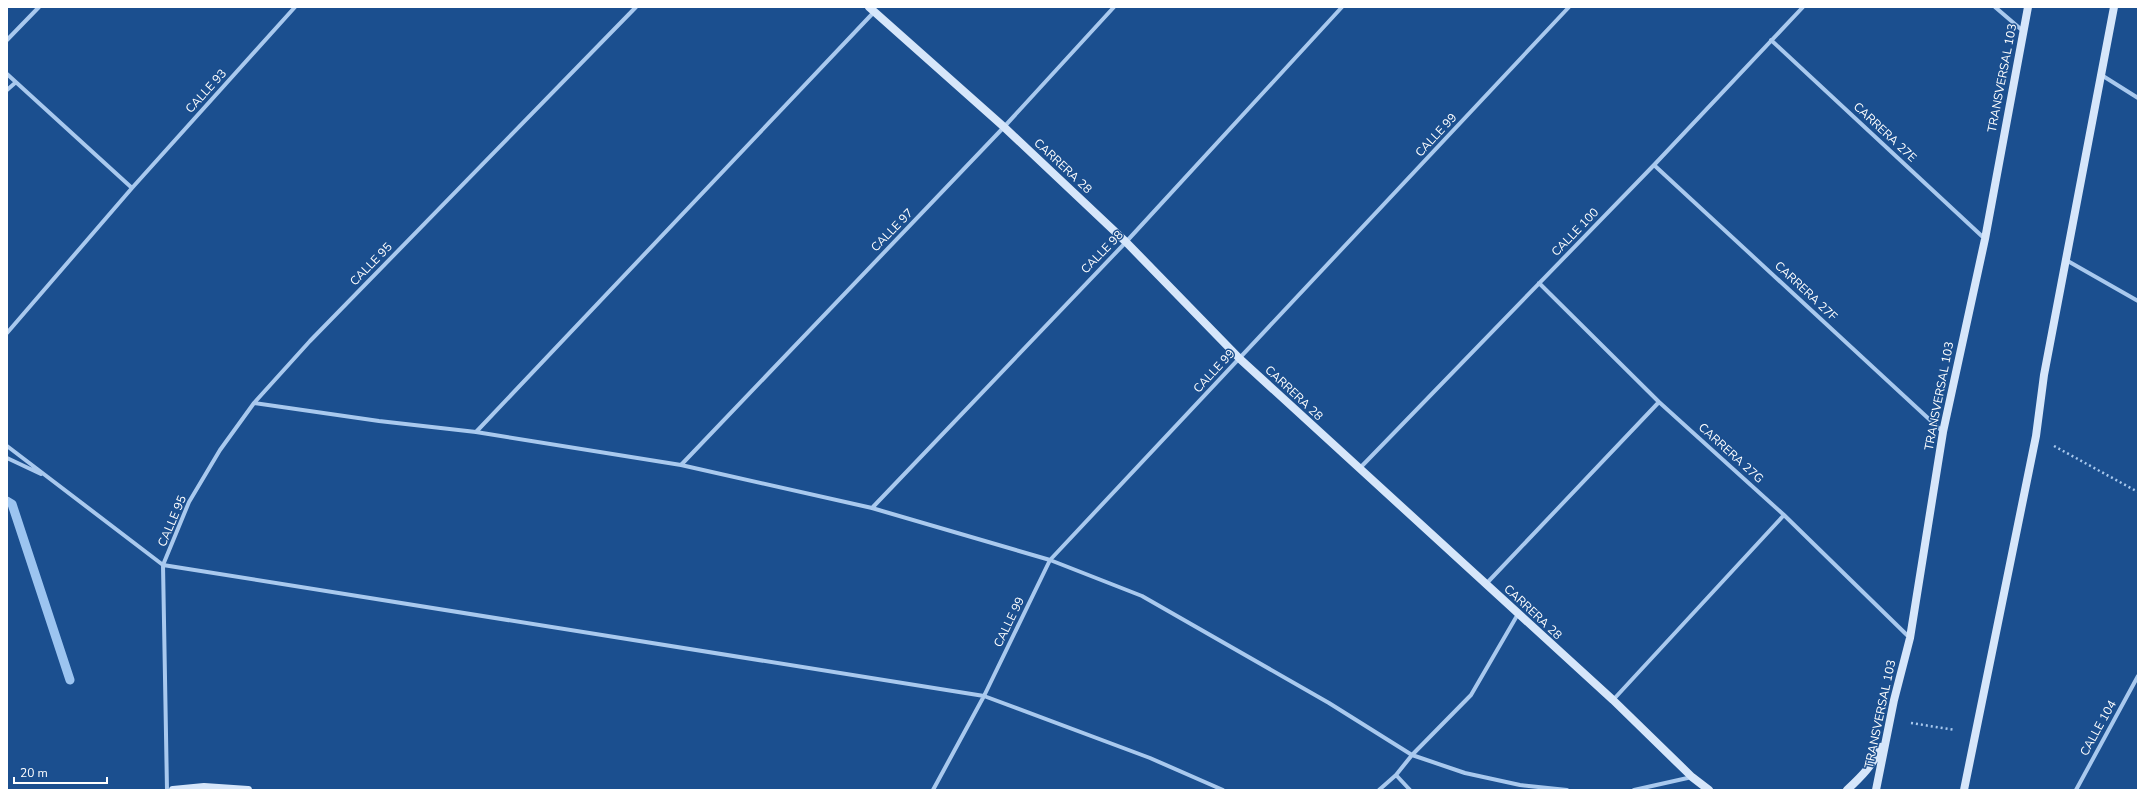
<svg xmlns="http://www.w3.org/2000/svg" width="2145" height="797" font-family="'Nunito Sans',sans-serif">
	<rect width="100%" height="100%" fill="#1b4f8f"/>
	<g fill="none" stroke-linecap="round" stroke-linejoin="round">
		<path stroke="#9cc4f0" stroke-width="9" d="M7,501L12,504L70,680"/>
		<path stroke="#a9c9ee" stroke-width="2.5" stroke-dasharray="2 3" stroke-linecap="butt" d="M2054,446L2138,492
			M1911,723L1955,730"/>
		<path stroke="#a9c9ee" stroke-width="4" d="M636,7L310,341L254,403L220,450L189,502L163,565L984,696L1150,758L1223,790
			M1995,7L2023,31
			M7,40L39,7
			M1771,40L1985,239
			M7,74L132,188
			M2103,76L2138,98
			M7,90L15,83
			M1654,165L1943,432
			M2066,260L2138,301
			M1539,283L1659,402L1784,515L1910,638
			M7,333L132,188L295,7
			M254,403L379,421L476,432L681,465L872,508L1050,560L1142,596L1329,703L1412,755L1465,773L1520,785L1567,790
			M476,432L874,12
			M7,446L163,565L167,790
			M7,458L41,474
			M681,465L1004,127L1114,7
			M1359,469L1654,165L1803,7
			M872,508L1126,242L1342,7
			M1486,584L1659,402
			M1613,700L1784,515
			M1396,775L1410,790
			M933,790L984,696L1050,560L1569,7
			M1379,790L1396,775L1412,755L1471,695L1518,614
			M1634,790L1692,777
			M2076,790L2138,676"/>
		<path stroke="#d6e6fa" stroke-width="8" d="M869,7L1004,127L1126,242L1240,359L1613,700L1692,777L1709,790
			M173,790L204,787L248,790
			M1847,790C1861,777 1873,765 1881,747
			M1876,790L1894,700L1910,638L1943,432L1985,239L2028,7
			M1964,790L2036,436L2044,375L2114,7"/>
	</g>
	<g text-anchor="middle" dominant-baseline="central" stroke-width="3" stroke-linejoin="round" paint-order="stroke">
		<g font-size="12" fill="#fff" stroke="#1b4f8f">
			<text transform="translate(2002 78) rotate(-79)">TRANSVERSAL 103</text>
			<text transform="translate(206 91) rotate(-48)">CALLE 93</text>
			<text transform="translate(1885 132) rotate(43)">CARRERA 27E</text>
			<text transform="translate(1436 135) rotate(-47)">CALLE 99</text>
			<text transform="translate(1063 166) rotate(43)">CARRERA 28</text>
			<text transform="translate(892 230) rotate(-46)">CALLE 97</text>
			<text transform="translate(1575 232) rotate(-46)">CALLE 100</text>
			<text transform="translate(1102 252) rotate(-46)">CALLE 98</text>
			<text transform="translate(371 264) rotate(-46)">CALLE 95</text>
			<text transform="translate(1806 291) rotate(43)">CARRERA 27F</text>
			<text transform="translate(1214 371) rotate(-47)">CALLE 99</text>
			<text transform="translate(1294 393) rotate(43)">CARRERA 28</text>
			<text transform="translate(1939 396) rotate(-79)">TRANSVERSAL 103</text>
			<text transform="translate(1731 453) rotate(42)">CARRERA 27G</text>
			<text transform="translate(172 521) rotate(-67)">CALLE 95</text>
			<text transform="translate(1533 612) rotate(43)">CARRERA 28</text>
			<text transform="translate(1009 622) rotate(-64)">CALLE 99</text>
			<text transform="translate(1880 714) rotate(-78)">TRANSVERSAL 103</text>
			<text transform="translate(2098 728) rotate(-61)">CALLE 104</text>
		</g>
	</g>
	<rect width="2145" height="797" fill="none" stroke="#ffffff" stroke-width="16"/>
	<path d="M14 777v6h93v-6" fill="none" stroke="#ffffff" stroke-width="2"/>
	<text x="20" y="777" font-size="12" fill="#ffffff" stroke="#1b4f8f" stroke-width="3" paint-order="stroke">20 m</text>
</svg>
